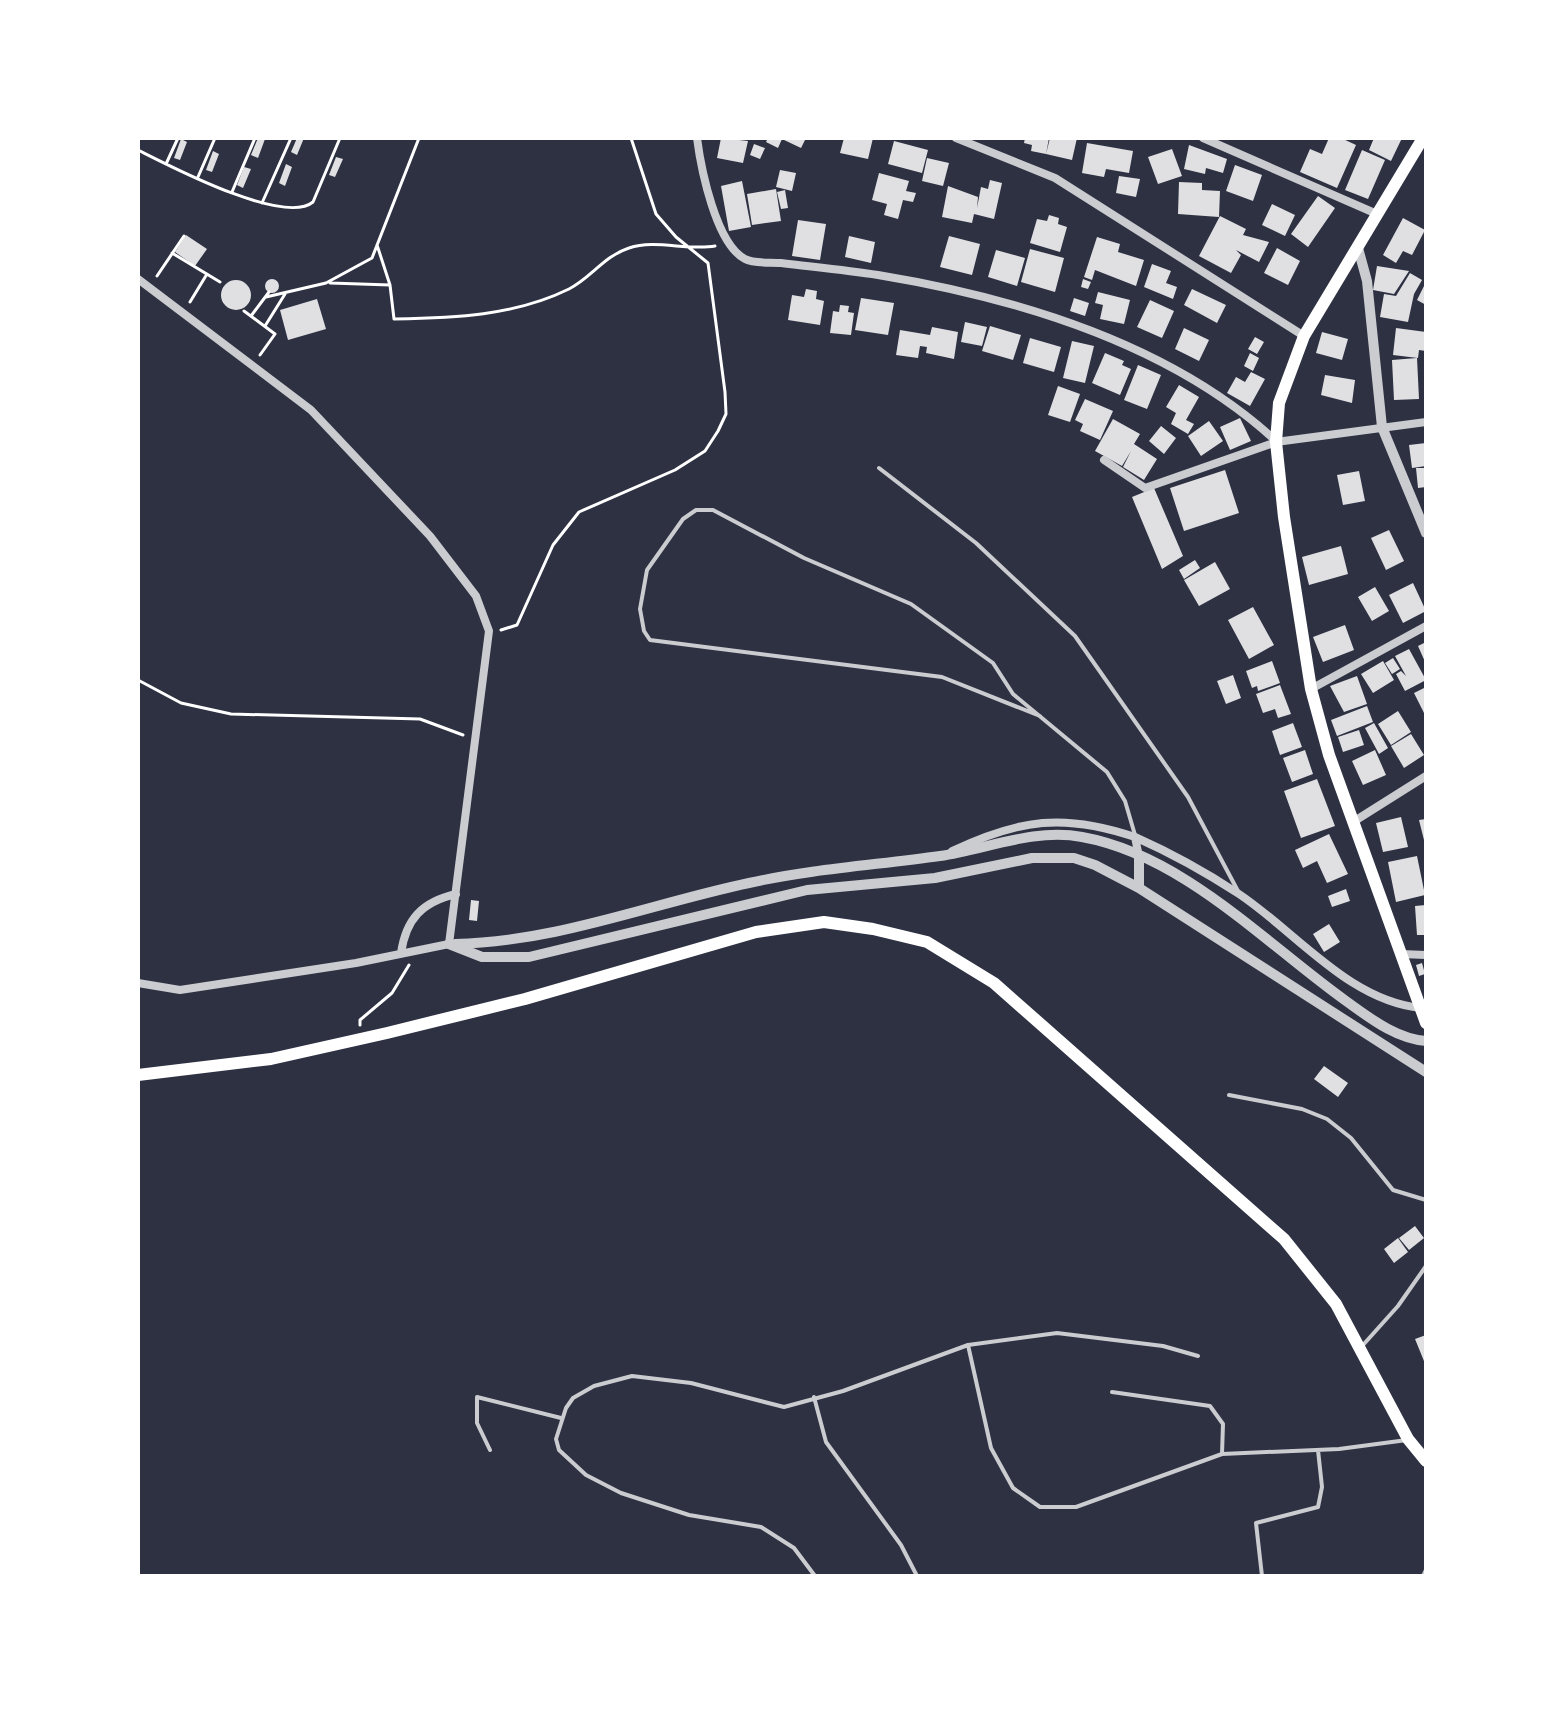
<svg xmlns="http://www.w3.org/2000/svg" width="1564" height="1714" font-family="Overpass,sans-serif">
	<rect width="100%" height="100%" fill="#2d3142"/>
	<path fill="#e0e0e3" d="M258,138L265,139L258,158L251,155Z
		M297,138H304L297,155L291,152Z
		M721,138L748,141L743,163L717,158Z
		M768,138H806L801,148L782,139L778,148L766,142Z
		M844,138H873L868,159L840,153Z
		M1025,138H1049L1046,154L1031,151L1032,145L1024,143Z
		M1050,138H1077L1072,160L1046,154Z
		M1329,138H1341L1356,145L1337,188L1300,172L1310,149L1322,154Z
		M1374,138H1402L1391,161L1369,150Z
		M181,139L187,142L180,160L174,158Z
		M894,141L928,150L922,173L888,164Z
		M1087,143L1133,151L1129,173L1106,169L1104,177L1082,173Z
		M754,144L765,148L760,159L750,155Z
		M1189,145L1227,159L1223,173L1206,168L1205,174L1184,169Z
		M1172,149L1182,176L1158,184L1148,157Z
		M1362,150L1385,160L1368,199L1345,190Z
		M213,151L219,154L212,172L206,170Z
		M336,157L343,159L335,177L329,175Z
		M927,158L949,163L943,186L922,181Z
		M286,164L292,167L285,186L279,183Z
		M1235,165L1262,175L1253,201L1226,191Z
		M244,167L251,169L243,188L237,185Z
		M780,170L796,173L792,191L776,187Z
		M879,173L909,181L906,191L916,193L913,202L903,200L898,219L884,215L887,204L872,200Z
		M1119,176L1140,179L1136,197L1116,193Z
		M990,180L1002,183L994,219L974,214L972,223L942,217L948,186L978,197L977,208L981,187L988,189Z
		M742,181L751,227L729,231L721,186Z
		M1179,182L1202,183V190L1220,191L1219,217L1178,214Z
		M776,189L781,221L752,225L747,194Z
		M785,190L788,208L781,209L777,192Z
		M1318,196L1335,208L1308,247L1291,234Z
		M1272,204L1295,215L1285,236L1262,225Z
		M1049,215L1059,218L1058,224L1067,227L1060,252L1030,243L1037,219L1047,221Z
		M1220,216L1246,229L1243,235L1269,242L1259,262L1236,250L1241,255L1231,273L1199,256Z
		M1403,218L1425,230L1412,255L1403,251L1396,263L1383,255Z
		M798,220L826,224L820,260L792,256Z
		M186,235L207,249L195,266L175,252Z
		M849,236L875,242L871,263L845,257Z
		M949,236L980,244L972,275L940,267Z
		M1097,237L1120,244L1118,252L1144,260L1136,286L1095,270L1092,280L1084,277Z
		M1277,248L1300,261L1288,285L1264,273Z
		M1030,249L1064,258L1055,292L1021,282Z
		M996,250L1025,258L1017,286L988,277Z
		M1152,264L1171,271L1166,283L1177,287L1173,299L1144,287Z
		M1377,266L1409,271L1394,294L1373,290Z
		M1410,273L1422,280L1414,294L1408,322L1380,317L1384,294L1396,296Z
		M1083,279L1091,282L1088,289L1081,287Z
		M265 286a7 7 0 1 1 14 0a7 7 0 1 1-14 0Z
		M221 295a15 15 0 1 1 30 0a15 15 0 1 1-30 0Z
		M1426,282V305L1417,300Z
		M806,289L817,291L816,299L824,301L820,325L788,320L792,295L804,297Z
		M1192,289L1226,305L1217,323L1184,305Z
		M1098,292L1130,300L1124,324L1100,319L1103,305L1095,303Z
		M861,298L894,303L888,335L855,330Z
		M1074,298L1089,303L1085,316L1070,311Z
		M317,299L326,329L288,340L280,310Z
		M1150,300L1174,311L1162,338L1137,327Z
		M840,305L849,306L848,312L854,313L851,335L830,333L833,311L839,312Z
		M965,322L987,327L982,346L961,342Z
		M990,326L1021,335L1013,360L982,351Z
		M932,327L958,332L954,359L926,353L927,347L920,346L918,358L896,355L900,330L930,335Z
		M1184,328L1209,340L1199,361L1175,349Z
		M1396,328L1426,332V351L1419,350L1418,358L1393,355Z
		M1322,332L1348,339L1342,360L1316,353Z
		M1255,337L1264,342L1257,354L1248,349Z
		M1030,338L1061,347L1054,372L1023,363Z
		M1072,341L1094,346L1085,383L1063,378Z
		M1105,353L1124,361L1122,365L1131,369L1120,395L1092,383Z
		M1250,353L1259,358L1253,371L1244,366Z
		M1417,358L1419,399L1394,400L1392,360Z
		M1138,365L1161,375L1147,409L1124,400Z
		M1251,372L1265,379L1250,406L1227,393L1236,377L1245,382Z
		M1325,375L1355,380L1352,403L1321,395Z
		M1179,385L1199,397L1186,420L1194,424L1188,434L1171,424L1176,413L1166,407Z
		M1058,386L1080,394L1070,422L1048,415Z
		M1085,399L1113,411L1100,440L1080,431L1083,424L1075,420Z
		M1240,418L1251,441L1230,450L1220,427Z
		M1113,419L1140,434L1134,444L1157,459L1144,480L1123,467L1131,451L1122,466L1095,451Z
		M1209,421L1223,441L1201,456L1188,436Z
		M1161,426L1176,438L1164,454L1149,441Z
		M1426,443V466L1412,468L1409,445Z
		M1416,468H1426V487L1418,488Z
		M1225,470L1239,513L1184,531L1170,488Z
		M1359,471L1365,501L1343,505L1337,475Z
		M1154,488L1183,556L1162,569L1132,497Z
		M1389,530L1404,561L1386,570L1371,538Z
		M1341,546L1348,574L1309,585L1302,557Z
		M1195,560L1200,568L1184,579L1179,570Z
		M1215,562L1230,589L1199,606L1184,580Z
		M1413,583L1426,611L1403,623L1389,595Z
		M1375,587L1389,611L1372,621L1358,597Z
		M1253,607L1274,645L1249,659L1228,620Z
		M1345,625L1354,650L1323,662L1313,637Z
		M1426,642V664L1418,646Z
		M1409,649L1426,680L1405,691L1396,674L1401,671L1406,676L1395,656Z
		M1393,658L1400,669L1392,674L1385,663Z
		M1272,661L1280,683L1258,691L1257,686L1252,688L1246,671Z
		M1383,661L1394,680L1373,693L1361,674Z
		M1233,675L1241,698L1226,704L1217,681Z
		M1357,676L1367,704L1344,712L1330,686Z
		M1280,685L1291,714L1278,718L1275,709L1263,713L1256,694Z
		M1426,687V717L1414,693Z
		M1367,706L1373,722L1337,736L1331,720Z
		M1398,711L1411,732L1391,745L1378,724Z
		M1293,723L1302,747L1280,755L1272,731Z
		M1374,723L1388,748L1379,754L1365,728Z
		M1359,730L1364,745L1343,752L1338,737Z
		M1411,734L1424,755L1404,768L1391,746Z
		M1305,750L1313,774L1292,782L1283,758Z
		M1375,750L1386,775L1363,785L1352,761Z
		M1317,779L1335,826L1301,838L1284,791Z
		M1401,817L1408,847L1383,852L1376,823Z
		M1426,819V844H1425L1419,820Z
		M1329,834L1348,874L1327,883L1317,861L1303,868L1295,850Z
		M1417,856L1425,895L1396,902L1388,862Z
		M1346,889L1350,901L1332,907L1328,896Z
		M471,900L479,901L477,921L469,920Z
		M1426,905V935H1417L1415,906Z
		M1329,924L1340,942L1324,952L1313,934Z
		M1422,963L1425,974L1419,976L1416,965Z
		M1324,1066L1348,1083L1338,1097L1314,1079Z
		M1415,1226L1424,1238L1409,1250L1399,1238Z
		M1398,1238L1408,1252L1394,1263L1384,1249Z
		M1426,1335V1366L1415,1339Z"/>
	<g fill="none" stroke-linecap="round" stroke-linejoin="round">
		<path stroke="#fff" stroke-width="3" d="M138,150C170,166 284,226 313,202L340,138
			M166,164L178,138
			M198,177L215,138
			M232,192L255,138
			M262,203L291,138
			M377,245L390,285L394,319C454,318 514,316 569,289C591,278 604,256 629,248C655,239 688,251 715,246
			M172,253L220,282
			M157,276L184,236
			M330,283L390,285
			M266,297L326,283L372,258L419,138
			M190,302L207,274
			M244,311L275,334L260,355
			M251,316L269,292
			M265,326L285,294
			M501,630L517,625L553,545L579,512L675,470L705,451L718,431L726,414L725,392L708,263L676,237L656,214L631,138
			M138,680L181,703L231,714L420,719L463,735
			M360,1025V1020L392,993L409,965"/>
		<path stroke="#caccd0" stroke-width="4" d="M879,468L976,543L1075,636L1188,797L1239,893
			M1040,716L942,677L650,640L644,631L640,609L647,570L683,519L696,510H713L804,558L911,604L993,663L1013,694L1107,772L1125,801L1135,835
			M1229,1095L1302,1109L1327,1119L1351,1138L1393,1190L1426,1200
			M968,1345L991,1448L1013,1488L1040,1507H1076L1222,1454L1339,1449L1407,1440
			M1363,1345L1398,1306L1426,1266
			M1112,1392L1210,1406L1223,1424L1222,1454
			M814,1397L826,1442L901,1545L917,1576
			M490,1450L477,1423V1397L561,1418
			M815,1576L794,1548L761,1527L689,1515L621,1493L586,1475L559,1450L556,1439L566,1408L573,1398L594,1386L632,1376L691,1383L784,1407L843,1391L968,1345L1057,1333L1163,1346L1198,1356
			M1262,1576L1256,1523L1318,1507L1322,1487L1318,1450
			M1423,1576L1426,1570"/>
		<path stroke="#caccd0" stroke-width="8" d="M697,138C701,169 716,244 745,259C754,264 771,262 781,263C814,267 846,270 878,275C1017,298 1170,343 1276,441
			M956,138L1055,178L1304,336
			M1203,138L1377,214
			M138,279L311,410L430,536L476,596L489,631L449,944L356,963L180,990L138,983
			M1104,460L1145,488L1276,442L1426,422
			M1311,689L1426,626
			M1353,822L1426,776
			M952,851C1020,819 1064,813 1135,837
			M1139,857L1135,837C1171,853 1207,873 1239,894C1296,932 1349,1001 1421,1008
			M401,953C406,919 422,902 456,894
			M1401,954L1426,955"/>
		<path stroke="#caccd0" stroke-width="10" d="M1358,248L1367,281L1382,427L1426,533
			M1139,888V857
			M449,944L482,957H529L807,890L935,878L1032,858H1074L1095,865L1139,888L1426,1072
			M455,944C556,942 650,904 749,883C812,869 876,865 940,856C987,849 1034,828 1082,837C1183,855 1266,944 1346,1001C1370,1018 1396,1039 1426,1041"/>
		<path stroke="#fff" stroke-width="12" d="M1423,138L1304,336L1279,403L1276,442L1284,517L1311,689L1329,755L1426,1023
			M138,1075L271,1059L387,1033L525,999L756,932L824,922L873,929L927,942L994,983L1284,1239L1336,1304L1408,1439L1426,1461"/>
	</g>
	<rect width="1564" height="1714" fill="none" stroke="#ffffff" stroke-width="280"/>
</svg>
